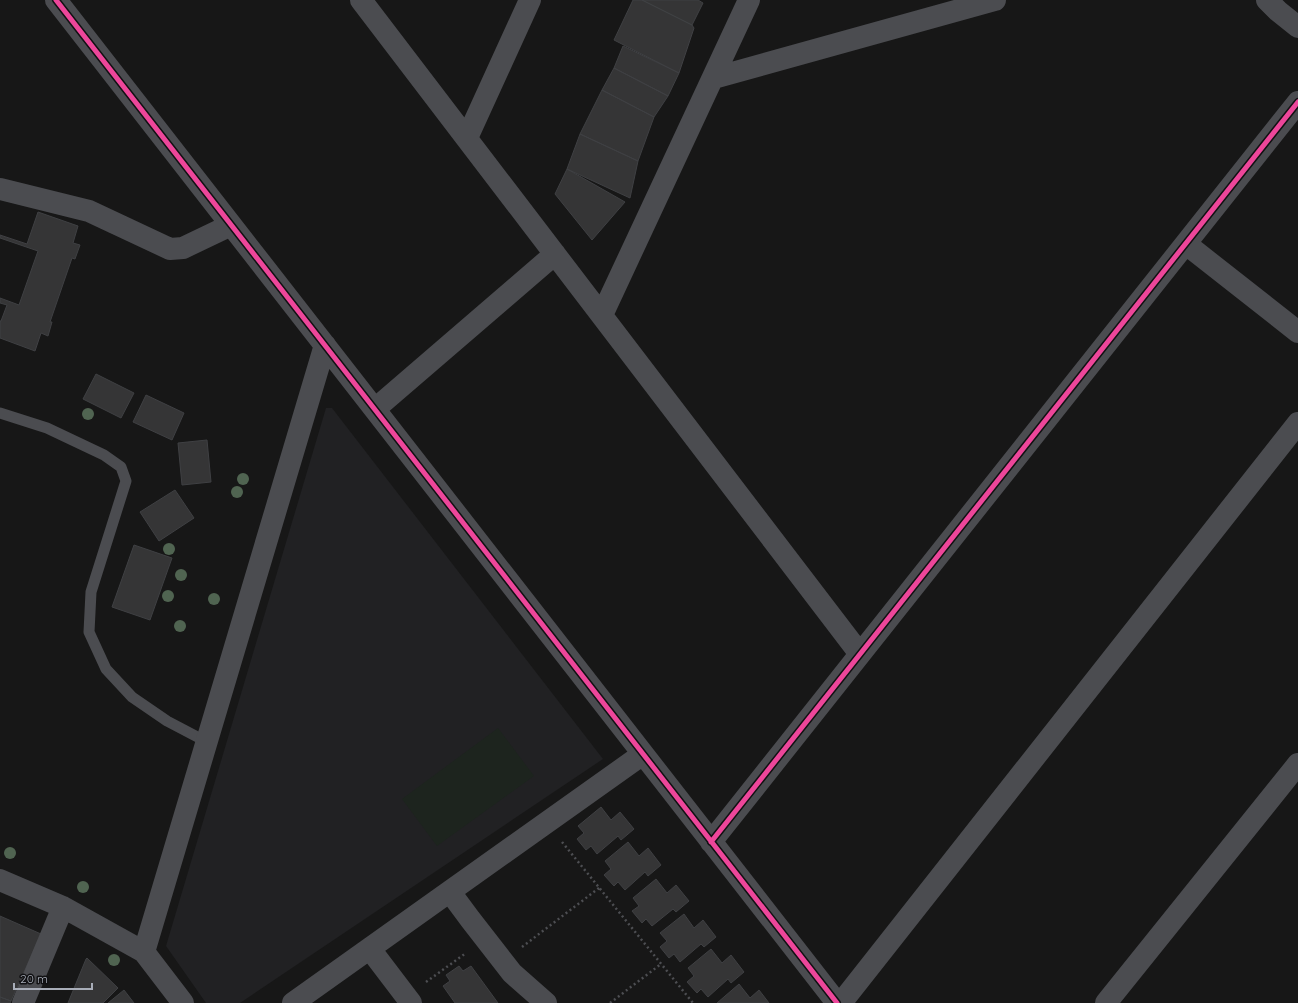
<svg xmlns="http://www.w3.org/2000/svg" width="1298" height="1003" font-family="Quicksand,sans-serif">
	<rect width="100%" height="100%" fill="#171717"/>
	<path fill="#212123" d="M326,408H332L603,759L240,1003H206L166,946Z"/>
	<path fill="#1d241e" d="M498,728L534,776L437,846L402,799Z"/>
	<path fill="#353536" stroke="#3f4043" d="M633,0H642L692,25L694,28L679,73L614,40Z
		M642,0H698L703,3L692,25Z
		M623,46L679,73L668,96L614,68Z
		M614,68L668,96L654,117L602,90Z
		M602,90L654,117L638,161L580,134Z
		M580,134L638,161L630,198L567,169Z
		M567,169L625,202L592,240L555,194Z
		M38,212L78,226L73,243L80,245L75,259L72,258L50,322H52L48,336L41,333L35,351L0,338V321H1L7,305L0,303V298L19,305L38,251L0,238V235L27,244Z
		M96,374L134,393L121,418L83,399Z
		M146,395L184,413L172,440L133,422Z
		M207,440L211,482L182,485L178,443Z
		M175,490L194,518L159,541L140,512Z
		M134,545L172,558L150,620L112,607Z
		M601,807L611,820L620,812L634,829L621,840L618,836L597,854L591,846L586,850L577,839L584,833L578,826Z
		M628,842L639,856L648,848L661,865L648,876L645,872L625,890L618,882L614,886L604,875L611,869L605,861Z
		M656,879L667,893L676,885L689,901L676,912L673,909L652,926L646,919L642,923L632,911L639,906L633,898Z
		M684,914L694,928L703,920L716,937L704,947L701,944L680,962L674,954L669,958L660,947L667,941L660,933Z
		M0,916L41,934L11,1001L0,997Z
		M711,949L722,963L731,955L744,972L731,983L728,979L708,997L701,989L697,993L687,982L694,976L688,968Z
		M87,958L118,988L103,1003H68L86,959Z
		M459,966L463,971L471,966L498,1003H455L443,986L450,981L446,975Z
		M739,984L750,998L759,990L769,1003H717Z
		M124,990L134,1003H108Z
		M0,997L11,1001L10,1003H0Z"/>
	<g fill="none" stroke-linecap="round" stroke-linejoin="round">
		<path stroke="#4d4e52" stroke-width="2.5" stroke-dasharray="2 3" stroke-linecap="butt" d="M562,842L693,1003
			M522,947L599,888
			M426,982L466,953
			M610,1003L661,964"/>
		<path stroke="#4b4c50" stroke-width="11" d="M0,413L47,428L104,455L121,467L126,481L91,592L89,632L106,669L132,697L167,721L207,742"/>
		<path stroke="#4b4c50" stroke-width="22" d="M56,0L837,1003
			M361,0L860,654
			M1267,0L1278,11L1298,27
			M714,78L995,0
			M467,138L530,0
			M0,189L89,211L170,249L183,248L231,225
			M1186,244L1298,332
			M602,315L749,0
			M375,409L555,254
			M711,842L1298,102
			M0,880L63,907L144,952L183,1003
			M450,892L470,919L512,973L546,1003
			M370,949L411,1003
			M144,952L325,345
			M23,1003L63,907
			M293,1003L643,754
			M841,1003L1298,423
			M1106,1003L1298,764"/>
		<g stroke="#111113" stroke-width="8">
			<path id="cycleway" d="M56,0L837,1003
				M711,842L1298,102"/>
		</g>
		<use href="#cycleway" stroke="#ed469a" stroke-width="5"/>
	</g>
	<g fill="#506451">
		<circle cx="88" cy="414" r="6"/>
		<circle cx="243" cy="479" r="6"/>
		<circle cx="237" cy="492" r="6"/>
		<circle cx="169" cy="549" r="6"/>
		<circle cx="181" cy="575" r="6"/>
		<circle cx="168" cy="596" r="6"/>
		<circle cx="214" cy="599" r="6"/>
		<circle cx="180" cy="626" r="6"/>
		<circle cx="10" cy="853" r="6"/>
		<circle cx="83" cy="887" r="6"/>
		<circle cx="114" cy="960" r="6"/>
	</g>
	<path d="M14 983v6h78v-6" fill="none" stroke="#a8adb8" stroke-width="2"/>
	<text x="20" y="983" font-size="12" fill="#a8adb8" stroke="#111113" stroke-width="3" paint-order="stroke">20 m</text>
</svg>
